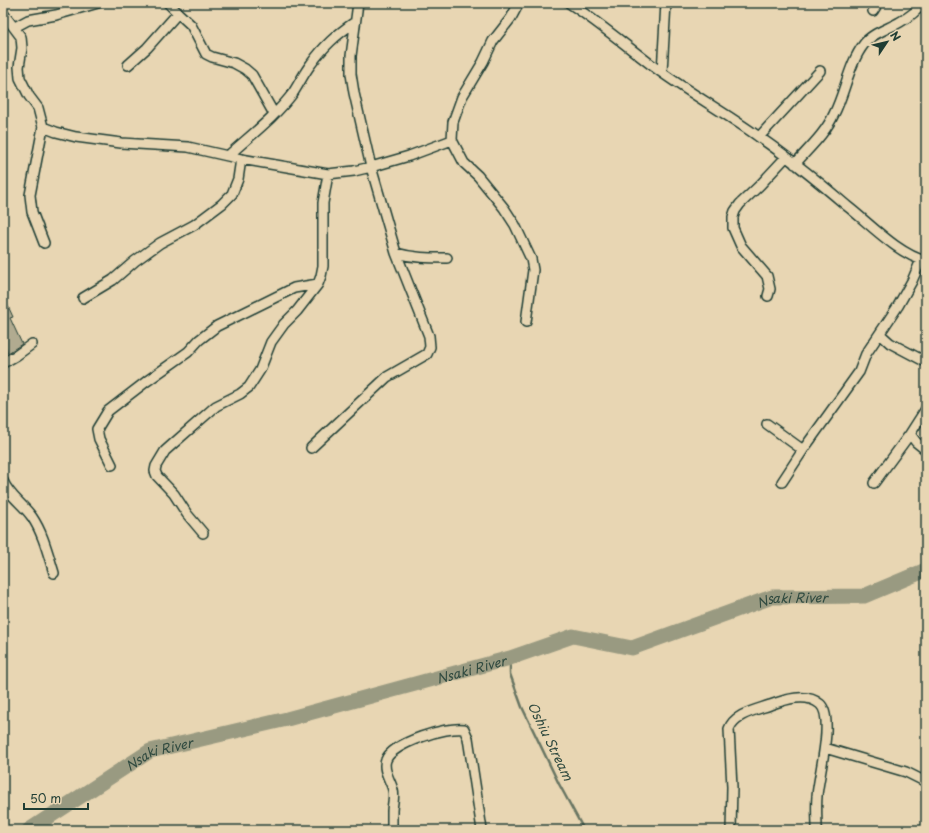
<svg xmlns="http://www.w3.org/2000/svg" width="929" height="833" font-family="'Playpen Sans',sans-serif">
	<rect width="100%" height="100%" fill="#e8d6b3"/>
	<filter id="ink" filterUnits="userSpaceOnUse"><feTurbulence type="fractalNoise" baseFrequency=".025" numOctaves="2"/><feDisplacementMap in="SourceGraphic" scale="8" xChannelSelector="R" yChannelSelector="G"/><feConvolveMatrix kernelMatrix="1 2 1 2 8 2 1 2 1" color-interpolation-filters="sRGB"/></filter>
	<g filter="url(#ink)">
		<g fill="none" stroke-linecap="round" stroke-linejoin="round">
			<path stroke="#687562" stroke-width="2.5" d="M510,658V674L522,707L559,784L584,830"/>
			<path stroke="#999a81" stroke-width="15" id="s1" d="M29,830L150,751L287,719L510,658L573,636L632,648L772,597L864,596L926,570"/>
		</g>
		<path fill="#b1ab90" stroke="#1f3d34" d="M3,295L13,317L10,318L22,344L8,353L3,340Z"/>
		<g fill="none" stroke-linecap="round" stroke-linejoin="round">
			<g stroke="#1f3d34" stroke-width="12">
				<path id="street" d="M168,3L178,13L191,25L206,54L212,57L234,63L245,69L252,75L274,114
					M519,3L511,18L493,41L483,62L462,97L453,122L452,140L464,163L478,176L504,208L515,225L531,259L533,270L526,322
					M569,3C601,24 630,49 661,72C693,95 727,114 759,137C790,158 819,182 847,206C869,223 899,255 926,261
					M873,11L878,3
					M3,13L21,37L22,48L19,67L20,78L29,96L38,108L43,127L30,195L32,212L44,243
					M15,27L28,20L56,15L98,3
					M128,65L147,48L178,13
					M662,72L666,3
					M43,127L56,132L76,137L121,143L188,147L241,159L328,174L354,171L371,167L409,156L452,140
					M759,137L820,71
					M229,155C251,135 275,117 293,93C299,84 304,73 311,64C324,46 336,35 355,22
					M795,164C809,148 825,134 834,114C845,93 849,63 864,44C872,33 888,29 900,22C909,17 917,11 923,3
					M396,253C413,258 429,258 447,258
					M768,296L770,289L767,276L741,246L733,228V217L735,211L740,204L760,185L786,157
					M83,298L113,280L135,261L160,243L194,225L222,204L232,194L238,179L241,159
					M880,334L890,343L926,362
					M3,363L17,355L32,344
					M767,424L803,450
					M910,434L916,442L926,450
					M311,448L387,377L427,354L430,347L429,336L396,253L371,167L354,93L351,74V56L358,3
					M112,465L99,439L97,429L108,411L147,381L188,352L199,340L217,326L294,288L318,284
					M3,481C9,496 23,504 32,517C43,533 48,554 54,573
					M782,482L803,450L859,372L866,354L898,306L912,281L921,260
					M874,483L910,434L926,409
					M203,533L187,514L174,494L157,476L155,471L156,466L165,451L174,443L216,406L240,394L249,387L260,370L271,342L284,324L297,311L318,284L321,276L323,266V203L328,174
					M825,748L906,772L926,782
					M392,830C392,824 392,818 392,811C392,804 395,798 393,790C391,781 382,770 386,760C392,743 447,726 464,729L468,738L482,830
					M731,830L732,787L729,729C734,714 756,710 770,705C784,700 806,692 820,704C835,717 818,778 817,796C816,807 817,819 817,830"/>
			</g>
			<use href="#street" stroke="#e8d6b3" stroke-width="9"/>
		</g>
	</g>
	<g text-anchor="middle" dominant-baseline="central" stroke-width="3.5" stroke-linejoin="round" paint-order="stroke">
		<g font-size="13" font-style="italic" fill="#314b40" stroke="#e8d6b3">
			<text stroke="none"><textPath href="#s1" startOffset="812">Nsaki River</textPath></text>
			<text stroke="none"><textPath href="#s1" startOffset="476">Nsaki River</textPath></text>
			<text transform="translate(551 741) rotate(64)">Oshiu Stream</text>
			<text stroke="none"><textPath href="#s1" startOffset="152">Nsaki River</textPath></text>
		</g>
	</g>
	<rect width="929" height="833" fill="none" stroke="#e8d6b3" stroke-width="16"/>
	<rect x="8" y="8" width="913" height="817" fill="none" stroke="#1f3d34" stroke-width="1.5" filter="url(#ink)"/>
	<g transform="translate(887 42) rotate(55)" stroke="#e8d6b3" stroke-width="3" paint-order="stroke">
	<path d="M0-3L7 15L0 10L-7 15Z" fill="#1f3d34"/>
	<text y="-6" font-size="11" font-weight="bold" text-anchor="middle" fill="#1f3d34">N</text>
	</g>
	<path d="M24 803v6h64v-6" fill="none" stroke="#1f3d34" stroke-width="2"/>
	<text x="30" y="803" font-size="12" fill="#1f3d34" stroke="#e8d6b3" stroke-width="3" paint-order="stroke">50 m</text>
</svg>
